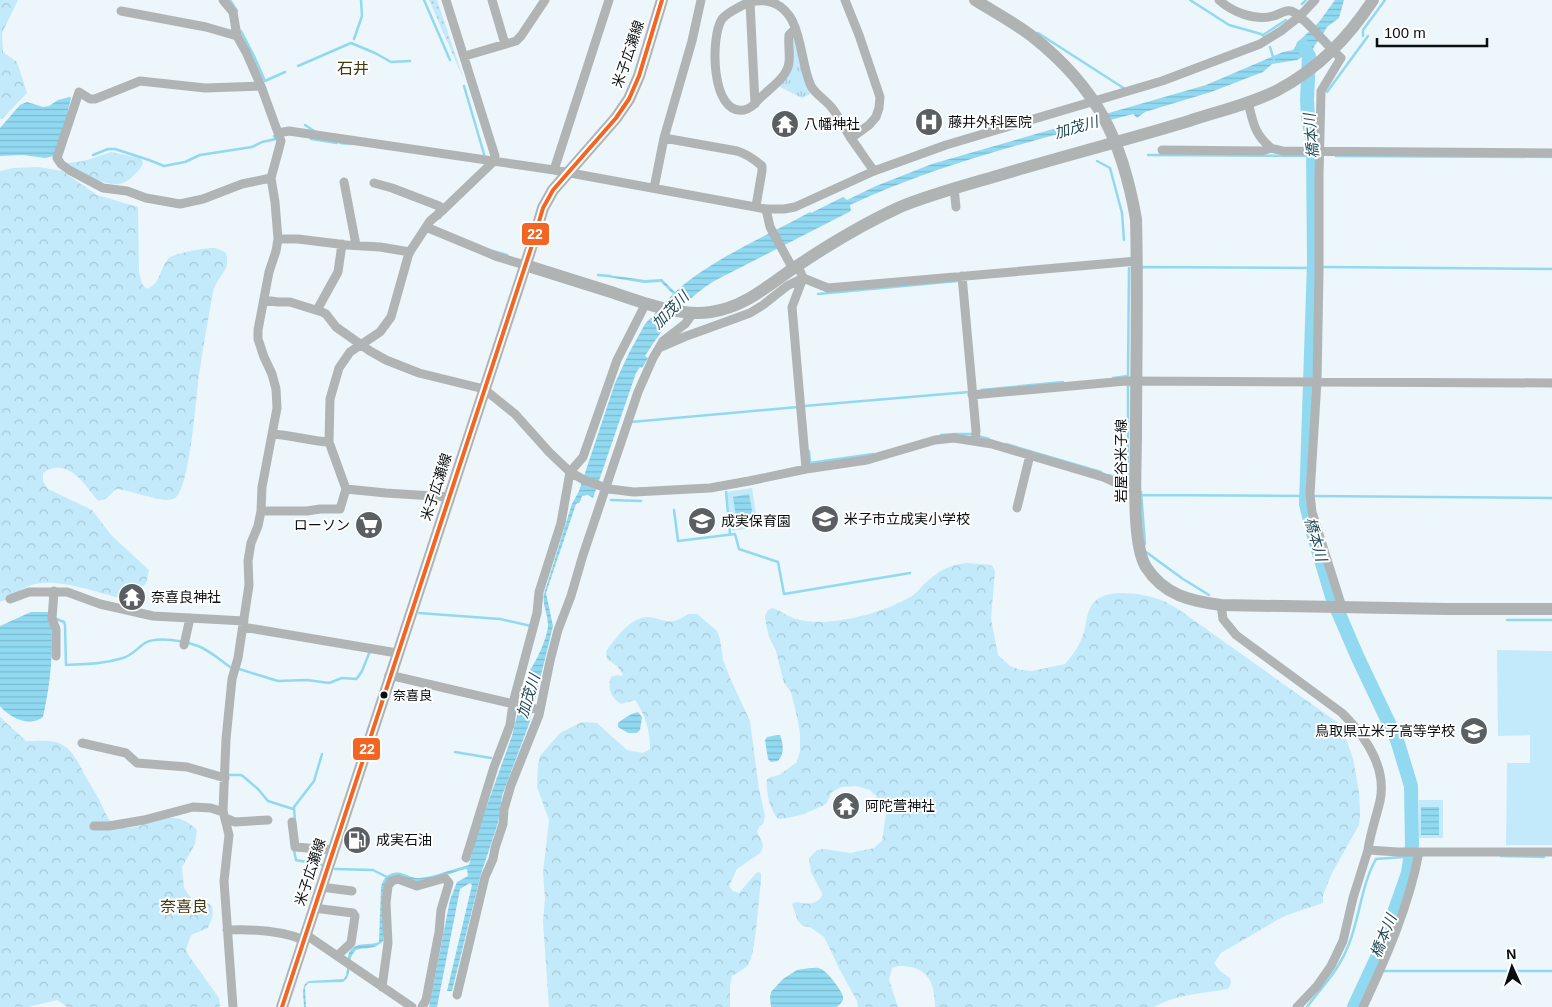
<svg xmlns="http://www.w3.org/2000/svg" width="1552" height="1007" font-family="Helvetica,'Noto Sans JP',sans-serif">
	<defs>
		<pattern id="grass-dots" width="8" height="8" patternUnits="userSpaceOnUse" patternTransform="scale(1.25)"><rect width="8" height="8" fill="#c3eafa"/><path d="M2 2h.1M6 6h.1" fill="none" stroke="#a6c8d5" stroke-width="1.8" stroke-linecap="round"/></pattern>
		<pattern id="forest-crowns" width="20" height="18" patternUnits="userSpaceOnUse" patternTransform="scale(1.25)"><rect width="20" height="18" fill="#c3eafa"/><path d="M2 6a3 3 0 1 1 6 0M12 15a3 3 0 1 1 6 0" fill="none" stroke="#a6c8d5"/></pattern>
		<pattern id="park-tufts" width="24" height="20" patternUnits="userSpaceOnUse" patternTransform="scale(1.25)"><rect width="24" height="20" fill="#c3eafa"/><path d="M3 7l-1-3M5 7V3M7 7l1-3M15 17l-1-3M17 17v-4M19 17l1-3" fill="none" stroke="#a6c8d5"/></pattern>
		<pattern id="water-rules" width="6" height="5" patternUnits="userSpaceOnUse" patternTransform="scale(1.25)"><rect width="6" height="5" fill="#91d9f1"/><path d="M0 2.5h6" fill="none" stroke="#7cb9ce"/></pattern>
	</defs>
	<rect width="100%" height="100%" fill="#edf6fa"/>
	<path fill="url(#grass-dots)" d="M429,0H437L464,80Z"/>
	<path fill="url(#forest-crowns)" d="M0,0H18L2,33L3,52L17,62L27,93L2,119H0Z
		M111,152L140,158L142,160L143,164C138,172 129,182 119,184C106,186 78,173 67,165L68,163L84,161Z
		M38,167L62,171L97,195L138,207L139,272L142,284L147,289C162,283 159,268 169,258C175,253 207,247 215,248C219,249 223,251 226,253C231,272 218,274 213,292C208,320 203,347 199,375C196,395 190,489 175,498C165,505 129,489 116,489L107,498L99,501C95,498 94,496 91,492C79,476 63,459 43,473V481L48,489L92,510L112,536L149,570L146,584L127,596L120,598C95,592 57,577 31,585C20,589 11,598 0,602V171L13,168Z
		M967,563L992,565L995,571L991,619L998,655L1010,666L1021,670L1032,671L1065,664C1073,655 1079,646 1083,635C1087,625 1086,610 1094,602C1109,587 1144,594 1161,600C1167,602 1172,606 1178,609L1337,722L1344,734L1353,758L1359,792L1360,813L1359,825L1332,873L1323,895V903L1287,915L1277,920L1221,953L1214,963L1220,971L1230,978L1231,983L1228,989C1201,994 1180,993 1154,1007H935C935,989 931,971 911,967C903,966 899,965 892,968L889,980L898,1007H858L857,1001L841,972L824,937L810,927L803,926L798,921L792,904L796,902C808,904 815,906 823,895L811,872L809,858L817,850L824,849L850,853L874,848L882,841L886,814L876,796L870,790L856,786L841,787L832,792L826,804C810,812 796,818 778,819C769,808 766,793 767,779L771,777L779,775L797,762L800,751V734L798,721L791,692L784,683L776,651L769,637L766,624L765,616L768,610L772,608C782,611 789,618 800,620C832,627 884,613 912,596C916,593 920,589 923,585C938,572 947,565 967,563Z
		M688,614H697L717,631L720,639L723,660L730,678L750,721L759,789L765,816L763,824L759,827L757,832C761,840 766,845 760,853L737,869L729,886L733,891L739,893L756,873L759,872L761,873V883C758,899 756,955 748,965C743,970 737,973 732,976L730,986V1007H549L543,922L545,898L543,873L549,820L537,787L538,764L540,756L560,733L582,722L597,723L627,750L643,753L650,749C650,730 645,714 635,700L621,704C611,698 607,688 611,677L617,675L622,676L623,674L617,666L607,659L606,653L607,650C617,637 629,619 646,617C651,617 654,618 658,619C672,623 676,622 688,614Z
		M0,717L26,741C35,741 47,740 56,742C73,747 79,765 87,779C92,788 98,796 102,806C106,814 109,823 118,826C145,836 167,800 197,830L195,844L182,867L184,888L190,897L198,901L206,902L212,906L213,915L208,928L191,935L186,949L189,956L219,998L220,1007H67L57,1000L28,1007H0Z"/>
	<path fill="url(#park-tufts)" d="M792,38H794L812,93L802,98L778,86L785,78Z"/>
	<path fill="#c3eafa" d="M752,488L758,527L732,531L726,492Z
		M1497,650L1552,651V845H1506L1507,763H1530V735L1498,736Z
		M1419,800H1443V838H1419Z"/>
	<path fill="url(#water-rules)" d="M1335,0H1344L1339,18L1327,27L1322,36L1315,45L1312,51L1297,60L1272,64L1263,72L1211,92L1145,112L1137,118L1133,114C1037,140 940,163 850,205L851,211L716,280C685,298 664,326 645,356L648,358L642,368L640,367L636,373L593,498L588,495L582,496L580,502L576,504L546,593L553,626L529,724L502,796L498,823L481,874L452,991H447L472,885L470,883L460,889L437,1007H429L450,900L457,882L468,876L467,869C452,871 433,883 421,883C409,883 403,871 390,878L383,900V941C376,950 365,947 356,950C344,962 355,973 343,982L308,983L305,987L306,1007H304C304,998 300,985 309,981L344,979C351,970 342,952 356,946C363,943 372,945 379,942L381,887C383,880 386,875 393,873C403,870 410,879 420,878C433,877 455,868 469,865L478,830L512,736L528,672C536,664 548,636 548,625C548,614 542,605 544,594L572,504L579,491L615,383L629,353L645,324L673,294L661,282L644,283L608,277V275L645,280L662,279L675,292C713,258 767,236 810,212L811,213L843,197L847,200L876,186L932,164L1206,85L1283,52L1293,50L1301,39L1319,22Z
		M70,97L71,98L65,123L54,156L45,158L23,155L0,156V128L20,105L27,102L43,107L49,106L58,100Z
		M749,494L754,521L737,524L733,497Z
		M31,612H50C54,650 51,680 43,717C29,728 9,717 0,706V626Z
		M638,712L642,717L640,730L637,733H628L618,727V723C624,718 630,714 638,712Z
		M777,735H780C783,744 785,753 778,761L771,762L768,759L765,740L767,737Z
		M1421,807H1439V835H1421Z
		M810,968C813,968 818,967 821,969C827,971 843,992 843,997C844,1001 840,1004 837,1007H771L770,997L771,992L783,979L797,970Z"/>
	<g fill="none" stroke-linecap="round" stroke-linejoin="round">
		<path stroke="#91d9f1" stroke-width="2.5" d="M230,0L237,11
			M424,0L450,60
			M1190,0L1229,25L1261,34L1265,37
			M1302,4L1306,0
			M241,31L254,56L265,81L285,72
			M1038,33L1125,89
			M1263,35L1286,20
			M1363,36V30L1385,0
			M354,39L362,16L361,0
			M1270,47L1274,60
			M298,66L351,43L375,53L391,62L410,61
			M464,86L484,154
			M1327,92L1368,36
			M305,125L314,131
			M311,139L337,143
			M340,143L351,144
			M93,155L108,149H115L149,160L164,166L185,162L200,155L252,147L262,142L276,139L274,136
			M1148,155L1313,156
			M1336,156L1552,157
			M1097,161L1110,168L1122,213L1124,240
			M493,251L507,255
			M1323,267L1552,269
			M1142,268V267L1314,268
			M598,275L610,276
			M818,294L957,281
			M1113,378L1128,376L1129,268
			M981,390L1063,382
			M804,406L969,392
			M631,422L798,407
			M941,435L955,434H971
			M978,436L989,439
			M1006,444L1101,472
			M809,451L810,462
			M810,463L873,454
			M1109,475L1120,479
			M1128,476V383
			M726,492L730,534
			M1141,492L1145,544
			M1142,495L1306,496
			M1314,496L1552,498
			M611,500L641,501
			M674,510L678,541L735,534L739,549L778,562L784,594L910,573
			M1146,552L1183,579L1209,595
			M419,613L500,619L531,626
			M54,618L64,622L65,625L66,665C85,664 104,664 123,658C133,655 137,648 145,643C157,636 185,641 198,646C209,650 220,660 230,667
			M1507,620H1552
			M239,669L278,681L307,680L329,683L342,678L356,679L358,677L362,671L370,651
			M455,752L491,758
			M229,775H241L244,777L258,789L268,801L293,809
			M295,822L294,807L314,781L322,754
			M294,851L296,860L322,865
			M1501,856L1544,857
			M335,869L373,870L387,877
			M1384,971H1552
			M1307,1007C1323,985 1339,971 1349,944C1360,916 1361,886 1376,859L1403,857"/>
		<path stroke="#91d9f1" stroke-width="14" d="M1303,46L1309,56L1307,100L1308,117L1313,144L1314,263L1306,504L1313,533L1333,600L1358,658L1397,740L1411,786L1412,845L1408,873L1381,949L1354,1007"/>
		<path stroke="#b1b4b5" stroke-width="9" d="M223,0L233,12L237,36
			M446,0L495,156L494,161L443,210L430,221L409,253L391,317L380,332L350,352L339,368L330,399L329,442L346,489L386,493L449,497
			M492,0L505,44
			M845,0L859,35L880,97L879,108L876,117L869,125L851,138
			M1219,0C1232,12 1255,21 1273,16C1279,15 1285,9 1291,11C1301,13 1330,49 1341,58L1321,91L1319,176V273L1317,381L1310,494L1312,512L1342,607
			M750,2L755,104
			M121,11L206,27L237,36L246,52L261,86L281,141L271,178L275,202L278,239L276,251L269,272L258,330V339L264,357L272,374L276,389L277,408L262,487L261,511L258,526L251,543L248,561L249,585L238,658L232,679L226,739L223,811L229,835L224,881L233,1007
			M795,29L789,35C788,44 790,53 789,62C788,77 769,89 759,99C755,104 750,109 744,110C711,116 710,37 722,19C727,13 734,10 741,6C748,2 758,0 766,1C804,7 798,59 811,86C816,95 826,100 832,108C839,117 844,127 850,137C858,148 866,160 874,171
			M465,56L516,41L521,36L545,0
			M261,86L205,88L140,81L95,99H90L79,92L57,158L61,164L69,170L103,188L127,191L146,198L180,204L203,199L242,184L271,178
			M1248,102C1253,122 1254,134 1271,148
			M278,133L289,131L554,170L766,209H784L795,207L874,171L946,145L1162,81L1260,44L1281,31L1300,16L1315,0
			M664,138L737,151C747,154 754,159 762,166V171L756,206
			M1162,150L1262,151L1271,148L1283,151L1552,153
			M554,170L609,0
			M344,182L356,245
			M374,183L392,188L439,206L441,208L438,215
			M654,188L664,138L692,41L701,0
			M954,188L956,207
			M766,209L770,227L793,269
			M426,227L498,257L525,265
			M278,239H298L347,245L380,247L410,252
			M798,266L803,278L828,288L1137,261
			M962,276L976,431L975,440
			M803,278L792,307L806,469
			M264,300L278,302H290L322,312L326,314L336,327L370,351L386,360L419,373L484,389L515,414L549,452L570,472L584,480L609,489L634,492L710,488L749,481L806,469L867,460L935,440L954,438L992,444L1103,477L1123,486L1136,490
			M317,310L338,272L342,244
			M661,347L684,337L750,313L763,305L787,286L803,278
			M972,395L1126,381L1552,383
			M272,434C292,435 309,441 329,442
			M1017,508L1030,455
			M261,511H307L320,509H340L346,489
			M54,591L52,619L56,629V656
			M10,599L29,592H67L100,604L153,616L244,621
			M1221,605L1223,619L1236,635L1342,713C1365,736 1387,768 1380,801C1376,818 1370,834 1368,850
			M243,627L397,653
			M184,645L190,618
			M389,675L540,710
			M82,743L126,753L137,763L187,767L225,778
			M225,818L235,822L268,820
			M292,822L295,847L333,850
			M94,826H109L144,820L193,807L211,808L223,812
			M466,858L494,767L510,725L513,703L537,613L539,592L561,523L570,472L583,457L617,360L646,303
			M321,887L352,891
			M314,908L353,913L355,916L351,943L337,956
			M227,930C252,929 280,930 304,940
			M305,934L412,1007
			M382,987L388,943L386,903L388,886L392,881L398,879L417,886L445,878L449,883L441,910L439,932L426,1000L422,1007
			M457,995L485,877L493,859L495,848L503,824L504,809L511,785L539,715L550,661L558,630L571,596L583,555L638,392L653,358L663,341L685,324L693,313
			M1297,1007L1317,986L1331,966L1343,941L1353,898L1368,850L1398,852H1552
			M1363,1007C1386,958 1409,906 1419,852"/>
		<path stroke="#afb3b4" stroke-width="12" d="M975,0C994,12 1015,23 1033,37C1097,88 1122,139 1136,219C1138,291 1136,363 1136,436C1136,466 1131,543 1146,567C1164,595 1190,601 1221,605L1446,609H1552
			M525,265C554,274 582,283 611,292C642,302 678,317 711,312C745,307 767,286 794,268C828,245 863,224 900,207C929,195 959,187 990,178C1056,158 1123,141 1189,121C1219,111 1251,104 1278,90C1319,68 1348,38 1373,0
			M282,1007L533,242L543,208L553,190L616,118L629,99L639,76L662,0"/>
		<g stroke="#fff" stroke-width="8">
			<path id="bus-1" d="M282,1007L533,242L543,208L553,190L616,118L629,99L639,76L662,0"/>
		</g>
		<use href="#bus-1" stroke="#f26522" stroke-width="4"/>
	</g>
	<defs>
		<g id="hospital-disc" transform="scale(1.4375)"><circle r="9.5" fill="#595f62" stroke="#fff"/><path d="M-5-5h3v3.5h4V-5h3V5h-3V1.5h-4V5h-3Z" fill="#fff"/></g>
		<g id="temple-disc" transform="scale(1.4375)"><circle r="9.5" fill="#595f62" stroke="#fff"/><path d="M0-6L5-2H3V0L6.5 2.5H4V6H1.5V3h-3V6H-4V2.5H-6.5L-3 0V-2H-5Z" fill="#fff"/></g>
		<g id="school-disc" transform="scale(1.4375)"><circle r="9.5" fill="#595f62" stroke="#fff"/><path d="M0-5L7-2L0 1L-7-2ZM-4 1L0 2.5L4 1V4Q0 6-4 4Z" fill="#fff"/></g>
		<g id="supermarket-disc" transform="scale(1.4375)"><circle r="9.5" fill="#595f62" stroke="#fff"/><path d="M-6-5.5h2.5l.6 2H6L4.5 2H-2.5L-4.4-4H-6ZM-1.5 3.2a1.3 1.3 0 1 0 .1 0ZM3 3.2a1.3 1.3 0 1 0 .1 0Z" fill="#fff"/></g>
		<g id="fuel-disc" transform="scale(1.4375)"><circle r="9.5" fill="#595f62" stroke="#fff"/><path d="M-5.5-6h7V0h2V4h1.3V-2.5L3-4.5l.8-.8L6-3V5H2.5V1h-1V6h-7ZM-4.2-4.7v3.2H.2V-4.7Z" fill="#fff"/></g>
	</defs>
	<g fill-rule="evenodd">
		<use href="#hospital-disc" x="929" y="122"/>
		<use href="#temple-disc" x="785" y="124"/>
		<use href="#school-disc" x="825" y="519"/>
		<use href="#school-disc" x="702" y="521"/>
		<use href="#supermarket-disc" x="369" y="525"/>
		<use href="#temple-disc" x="132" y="597"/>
		<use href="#school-disc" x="1474" y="731"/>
		<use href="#temple-disc" x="846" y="806"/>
		<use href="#fuel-disc" x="357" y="840"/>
	</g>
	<circle fill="#090e10" stroke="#fff" stroke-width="2" cx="384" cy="695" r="4.5"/>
	<g text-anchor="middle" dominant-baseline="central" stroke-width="4" stroke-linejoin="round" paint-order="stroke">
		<g font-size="13" fill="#090e10" stroke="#fff" text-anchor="start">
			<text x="393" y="695">奈喜良</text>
		</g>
		<g font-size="14" fill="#090e10" stroke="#fff">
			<text transform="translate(628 54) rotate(-71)">米子広瀬線</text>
			<text transform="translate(1121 461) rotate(-90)">岩屋谷米子線</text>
			<text transform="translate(436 487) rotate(-72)">米子広瀬線</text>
			<text transform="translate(310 872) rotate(-72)">米子広瀬線</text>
		</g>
		<g font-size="14" fill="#090e10" stroke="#fff" text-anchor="start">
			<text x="948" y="122">藤井外科医院</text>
			<text x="804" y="124">八幡神社</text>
			<text x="844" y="519">米子市立成実小学校</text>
			<text x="721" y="521">成実保育園</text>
			<text x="350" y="525" text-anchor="end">ローソン</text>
			<text x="151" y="597">奈喜良神社</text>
			<text x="1455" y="731" text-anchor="end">鳥取県立米子高等学校</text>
			<text x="865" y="806">阿陀萱神社</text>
			<text x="376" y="840">成実石油</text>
		</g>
		<g font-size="15" font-style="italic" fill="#1f4a59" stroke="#fff">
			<text transform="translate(1076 127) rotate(-16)">加茂川</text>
			<text transform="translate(1311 136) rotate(-95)">橋本川</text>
			<text transform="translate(670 310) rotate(-46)">加茂川</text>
			<text transform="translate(1316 539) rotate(74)">橋本川</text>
			<text transform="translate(528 696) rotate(-73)">加茂川</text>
			<text transform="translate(1383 936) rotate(-68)">橋本川</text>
		</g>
		<g font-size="16" fill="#433b12" stroke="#fff">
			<text x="353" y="68">石井</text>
			<text x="184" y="906">奈喜良</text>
		</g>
	</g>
	<g stroke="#fff" stroke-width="2">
		<rect x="521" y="222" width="29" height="24" rx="5" fill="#f26522"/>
		<rect x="352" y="737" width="29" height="24" rx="5" fill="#f26522"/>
	</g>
	<g font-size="14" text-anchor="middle" font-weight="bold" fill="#fff">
		<text x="535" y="239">22</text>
		<text x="367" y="754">22</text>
	</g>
	<g transform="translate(1512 967) rotate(357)" stroke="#ffffff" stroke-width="4" paint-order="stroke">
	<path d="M0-4L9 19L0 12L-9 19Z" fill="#090e10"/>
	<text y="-8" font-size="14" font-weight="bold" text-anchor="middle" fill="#090e10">N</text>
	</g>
	<path d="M1377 38v8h110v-8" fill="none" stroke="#090e10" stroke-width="2.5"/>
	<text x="1384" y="38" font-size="15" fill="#090e10" stroke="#ffffff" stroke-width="4" paint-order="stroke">100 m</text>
</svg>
